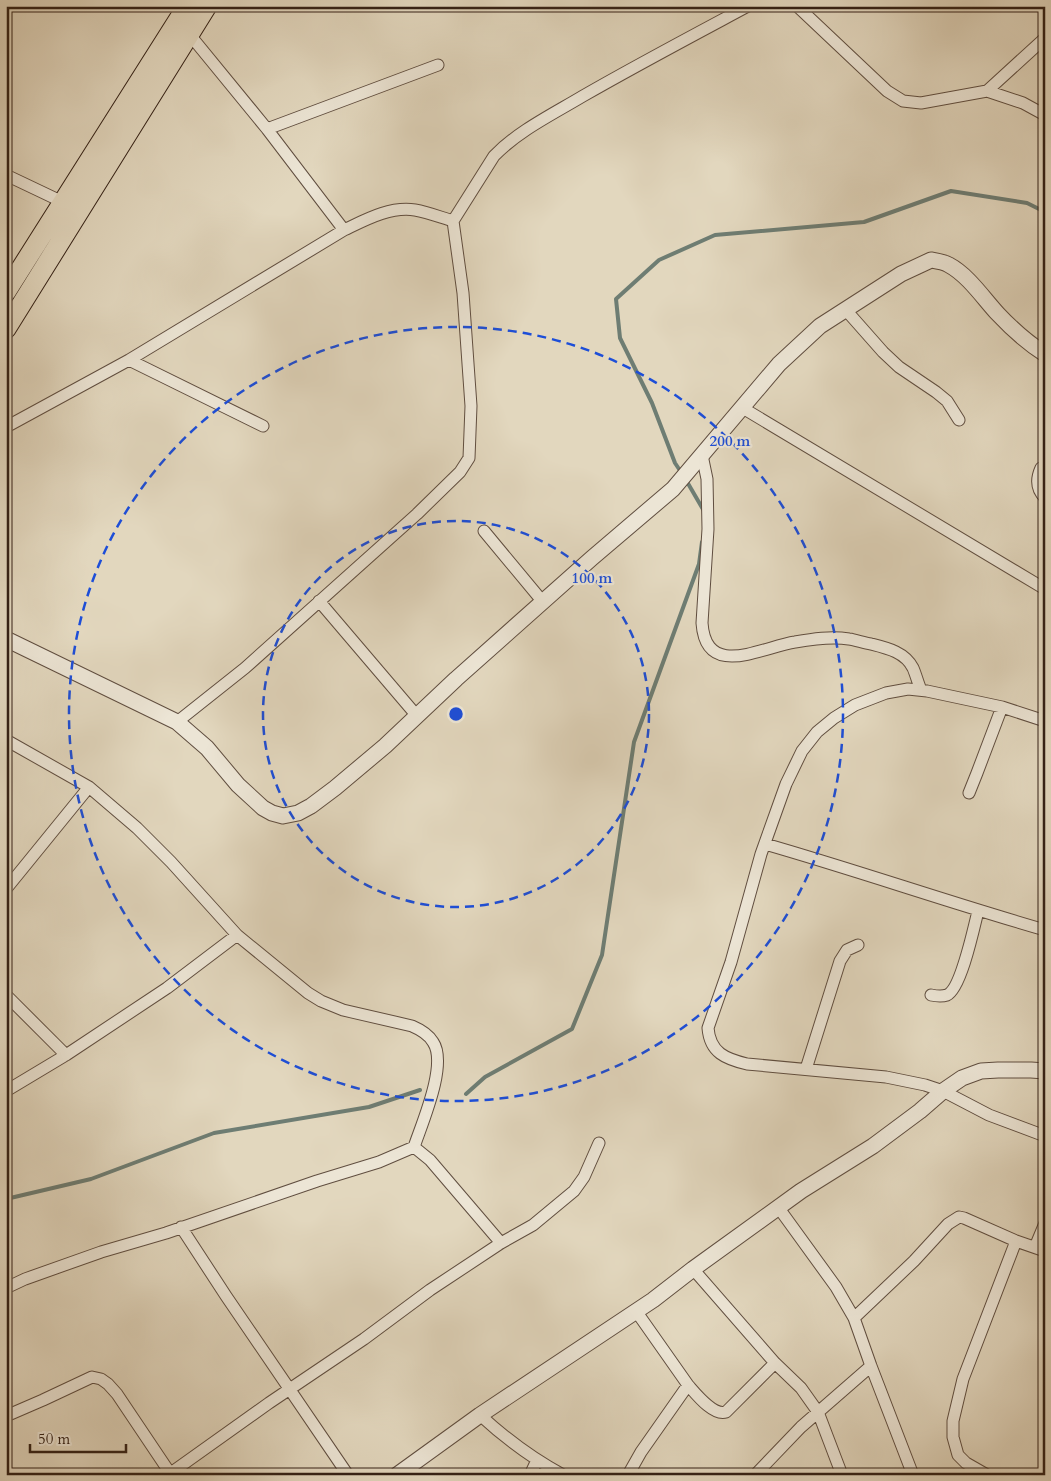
<svg xmlns="http://www.w3.org/2000/svg" width="1051" height="1481" font-family="Cardo,serif">
	<rect width="100%" height="100%" fill="#e2d7be"/>
	<filter id="stains"><feTurbulence type="fractalNoise" baseFrequency=".004" numOctaves="4"/><feColorMatrix values="0 0 0 0 .2 0 0 0 0 .09 0 0 0 0 .02 0 0 0 .5 -.17"/></filter>
	<radialGradient id="worn" r=".72"><stop offset=".6" stop-color="#630" stop-opacity="0"/><stop offset="1" stop-color="#630" stop-opacity=".3"/></radialGradient>
	<g fill="none" stroke-linecap="round" stroke-linejoin="round">
		<path stroke="#6e7d73" stroke-width="4" d="M681,472L675,463L652,403L620,338L616,299L659,260L715,235L864,222L951,191L1027,203L1045,212
			M686,480L704,511
			M466,1094L485,1077L572,1029L602,955L634,742L699,564L702,542
			M6,1199L91,1179L214,1133L369,1107L420,1090"/>
		<g stroke="#604e40" stroke-width="13">
			<path id="minor" d="M797,6L887,91L903,101L921,103L987,91L1045,38
				M190,35L267,129L344,230
				M987,91L1023,103L1045,115
				M267,129L438,65
				M6,175L67,204
				M845,309L883,352L899,367L936,392L947,401L959,420
				M129,360L263,426
				M741,407L1045,589
				M6,427L129,360L344,230C365,220 390,206 415,210C427,212 440,217 453,221
				M702,455L707,479L708,529L702,623C706,680 762,647 795,642C812,639 831,636 849,639C856,640 864,643 871,644C887,648 905,652 913,668C916,675 918,683 921,690
				M1041,468C1036,479 1036,489 1045,498
				M484,531L543,602
				M319,601L417,716
				M1045,721L1002,707L927,691L908,689L886,693L855,705L834,718L817,732L802,751L786,784L761,854L731,962L708,1028C710,1053 726,1059 747,1064L886,1077L925,1085L943,1091L989,1115L1045,1136
				M177,722L245,668L417,514L460,472L469,458L471,406L463,293L453,221L494,156C518,131 553,114 583,96C637,65 692,36 748,6
				M6,740L89,787L137,828L171,862L237,935L308,993L321,1001L343,1010L412,1026C419,1029 429,1035 433,1042C448,1064 422,1123 414,1147L379,1162L317,1181L166,1233L101,1252L25,1279L6,1288
				M969,793L977,773L1002,707
				M765,844C859,871 951,903 1045,930
				M6,889L89,787
				M6,995L66,1055
				M931,995C936,996 941,997 947,995C961,989 974,927 978,911
				M806,1069L840,961L847,950L858,945
				M6,1091L66,1055L167,988L237,935
				M414,1147L430,1160L501,1243
				M778,1207L836,1287L854,1318L871,1366L913,1475
				M181,1227L226,1296L348,1475
				M1035,1247L1045,1223
				M693,1269L775,1363L801,1388L818,1412L842,1475
				M636,1311L688,1385C696,1394 713,1416 726,1412L775,1363
				M854,1318L914,1261L948,1224L959,1217L964,1218L1016,1241L1045,1251
				M480,1415C505,1438 533,1459 563,1475
				M6,1416L43,1400L92,1377L101,1379L108,1384L117,1394L170,1473
				M168,1475L269,1403L364,1339L430,1290L501,1243L533,1225L574,1191L584,1177L599,1143
				M530,1475L537,1460
				M628,1475L641,1452L688,1385
				M755,1475L801,1427L871,1366
				M987,1475L966,1463L958,1455L953,1437V1421L963,1379L1016,1241"/>
		</g>
		<g stroke="#604e40" stroke-width="17">
			<path id="tertiary" d="M6,639L177,722L207,748L238,785L263,808L272,813L283,816L298,813L311,806L335,788L385,746L456,679L592,558L673,489L779,364L820,326L901,274L931,260C937,261 944,262 949,265C968,275 984,299 998,314C1012,329 1028,343 1045,354
				M397,1475L480,1415L653,1300L693,1269L801,1191L873,1146L920,1111L943,1091L962,1078L981,1071L998,1070H1031L1045,1071"/>
		</g>
		<g stroke="#342116" stroke-width="21">
			<path id="primary" d="M6,292L187,6
				M6,329L207,6"/>
		</g>
		<use href="#minor" stroke="#ece5d5" stroke-width="11"/>
		<use href="#tertiary" stroke="#ece5d5" stroke-width="15"/>
		<use href="#primary" stroke="#e2d7be" stroke-width="19"/>
	</g>
	<g fill="none" stroke="#1d4ed8" stroke-width="2.5" stroke-dasharray="9 6">
		<circle cx="456" cy="714" r="193"/>
		<circle cx="456" cy="714" r="387"/>
	</g>
	<circle cx="456" cy="714" r="8" fill="#1d4ed8" stroke="#ece5d5" stroke-width="2.5"/>
	<g font-size="15" text-anchor="middle" font-weight="bold" fill="#1d4ed8" stroke="#ece5d5" stroke-width="4.5" stroke-linejoin="round" paint-order="stroke">
		<text x="730" y="446">200 m</text>
		<text x="592" y="583">100 m</text>
	</g>
	<rect width="1051" height="1481" fill="none" stroke="#e2d7be" stroke-width="25"/>
	<rect x="8" y="8" width="1036" height="1466" fill="none" stroke="#342116" stroke-width="2.5"/>
	<rect x="12" y="12" width="1026" height="1456" fill="none" stroke="#342116"/>
	<path d="M30 1444v8h96v-8" fill="none" stroke="#342116" stroke-width="2.5"/>
	<text x="38" y="1444" font-size="15" fill="#342116" stroke="#ece5d5" stroke-width="4" paint-order="stroke">50 m</text>
	<rect width="100%" height="100%" filter="url(#stains)"/>
	<rect width="100%" height="100%" fill="url(#worn)"/>
</svg>
